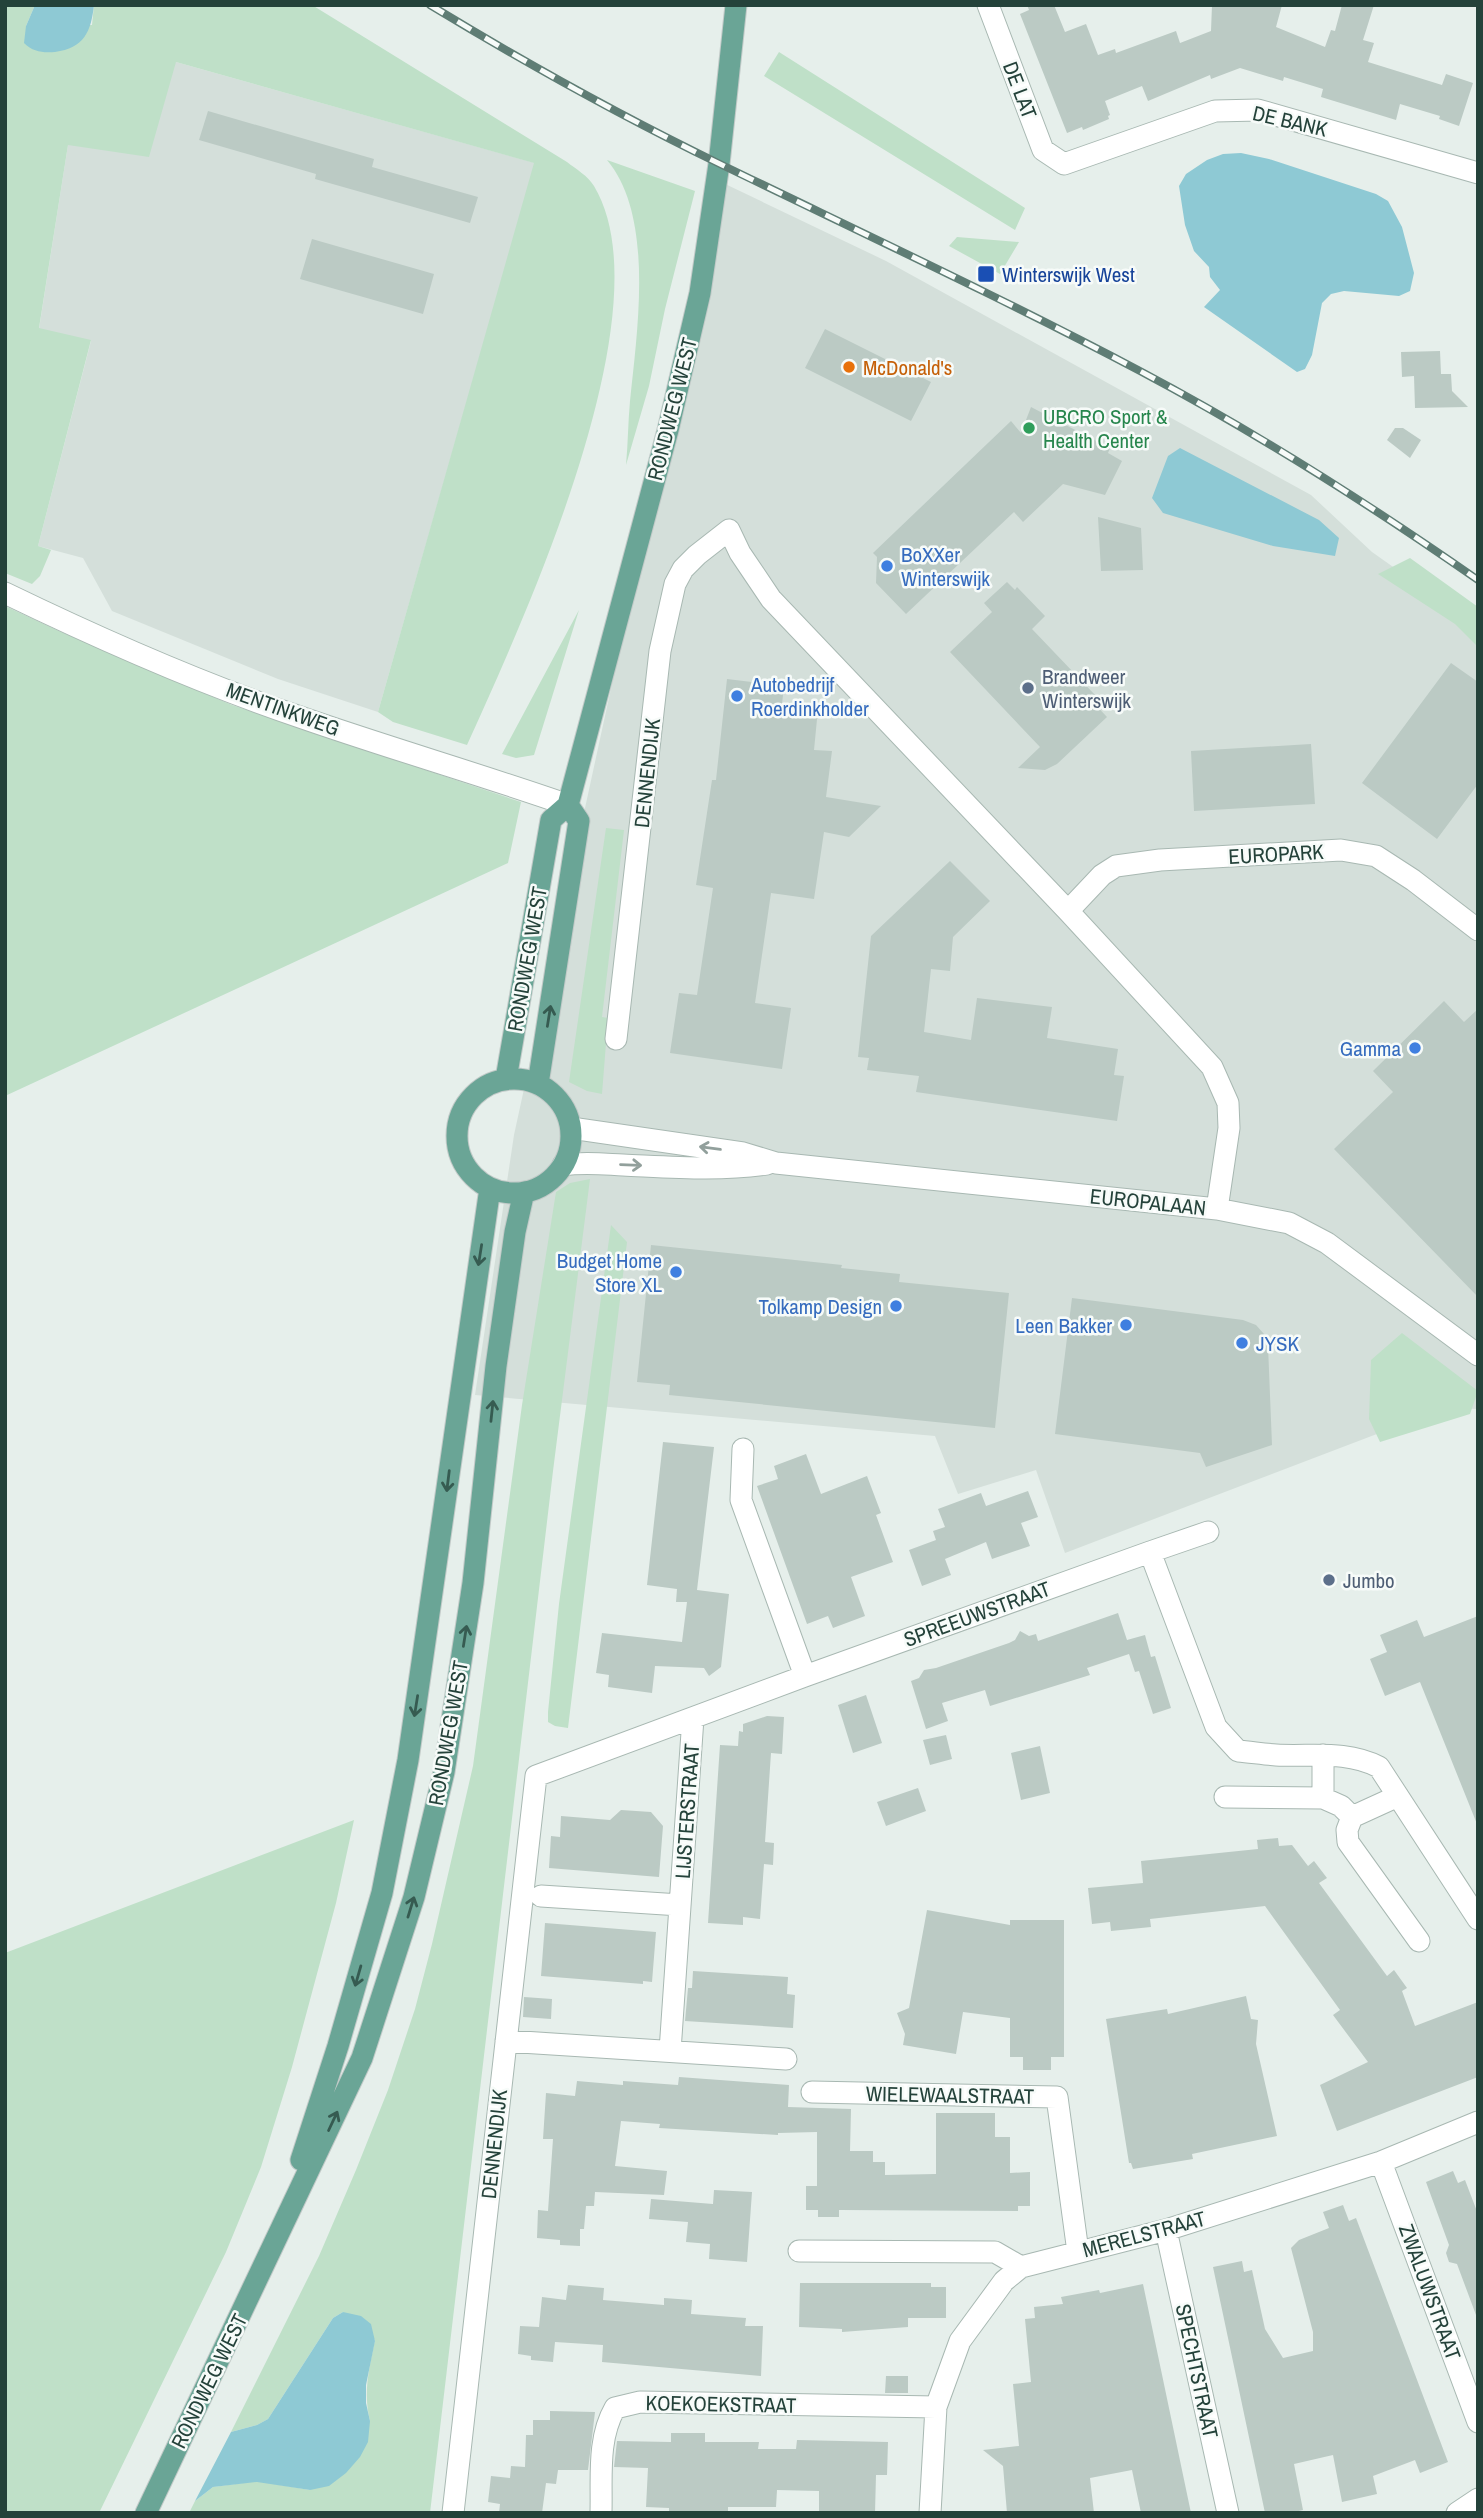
<svg xmlns="http://www.w3.org/2000/svg" width="1483" height="2518" font-family="'Archivo Narrow',sans-serif">
	<rect width="100%" height="100%" fill="#e6efeb"/>
	<path fill="#d4dfda" d="M176,62L535,163L378,712L278,679L112,611L83,558L38,546L91,341L39,329L68,145Z
		M721,182L886,261L1311,495L1372,552L1478,627V1409L1445,1408L1065,1553L1036,1470L958,1494L935,1436L475,1395L514,1135Z"/>
	<path fill="#bfe0c8" d="M5,5H35L26,26L92,25L94,5H312L567,162C576,169 588,176 594,186C668,309 522,623 467,745L393,722L378,712L534,163L176,62L149,157L68,145L39,328L91,340L38,546L51,550L40,576L32,584L5,573Z
		M779,52L1025,208L1015,230L764,76Z
		M607,160L695,191L665,309L649,386L626,465C628,444 628,422 630,401C637,332 655,217 607,160Z
		M957,237L1019,242L1000,274L949,246Z
		M1410,558L1478,607V647L1455,624L1378,574Z
		M5,606L59,631L232,705L521,802L508,863L5,1096Z
		M579,610L534,755L516,758L502,754Z
		M606,828L624,830L602,1017L608,1018L602,1094L587,1091L569,1082Z
		M590,1179L553,1471L430,2513H189L195,2501L213,2487L257,2481L310,2490L370,2421C363,2393 369,2369 375,2340L343,2312L333,2318L268,2419L257,2425L231,2432L319,2256L356,2170L388,2090L415,2009L432,1944L473,1766L522,1405L556,1192L570,1183Z
		M611,1225L627,1242L568,1728L555,1726L548,1722V1712L559,1604Z
		M1402,1333L1478,1391L1470,1414L1380,1442L1369,1419L1371,1360Z
		M354,1820L336,1903L292,2067L261,2167L226,2252L99,2513H5V1953Z"/>
	<path fill="#8ec9d4" d="M35,5H94C91,32 84,48 55,52C43,53 33,52 24,43L26,26Z
		M1241,153L1269,159L1376,194L1388,201L1402,227L1414,273L1410,291L1399,296L1344,291L1331,294L1322,303L1312,355L1305,369L1297,372L1204,307L1220,290L1210,277L1209,267L1194,251L1185,225L1179,186L1186,174L1207,160L1223,154Z
		M1180,448L1319,520L1339,538L1335,556L1273,546L1163,513L1152,498L1168,456Z
		M343,2312L361,2316L371,2324L375,2341L366,2385V2403L370,2421L368,2442L360,2457L346,2473L329,2486L310,2490L257,2482L213,2487L195,2501L231,2432L257,2425L268,2419L333,2318Z"/>
	<path fill="#bbcac4" d="M1027,5H1054L1065,32L1086,24L1098,55L1115,49L1116,53L1176,31L1180,43L1211,31L1212,5H1282L1276,27L1325,47L1331,30L1335,31L1342,5H1374L1363,40L1374,43L1368,62L1442,85L1446,74L1473,83L1459,126L1439,119L1440,116L1400,104L1396,120L1321,97L1323,89L1284,77L1283,81L1240,68L1211,79L1210,75L1148,101L1142,86L1105,101L1110,115L1108,116L1109,119L1083,130L1082,127L1067,133L1020,14L1029,10Z
		M208,111L374,159L372,167L478,197L470,223L315,179L316,174L199,140Z
		M312,239L434,274L423,314L300,279Z
		M825,329L931,382L911,421L805,368Z
		M1440,351L1441,374H1451L1452,391L1468,407L1415,408L1414,376L1402,377L1401,352Z
		M1031,407L1110,448L1108,453L1122,461L1105,495L1063,484L1023,522L1014,512L906,614L876,583L877,557L873,553L1011,421L1021,433Z
		M1395,428H1403L1421,440L1410,458L1387,440Z
		M1098,517L1141,528L1143,570L1101,571Z
		M1007,582L1015,590L1017,587L1045,616L1032,629L1096,696L1092,701L1107,717L1057,764L1045,770L1018,768L1040,747L950,652L992,612L984,603Z
		M1451,663L1478,682V784L1437,839L1362,783Z
		M727,679L784,686L782,704L818,709L814,750L832,751L826,797L881,806L849,837L824,832L814,899L771,893L755,1003L791,1008L782,1069L670,1053L679,993L697,995L713,888L696,885L712,780H716Z
		M1311,744L1315,804L1194,811L1191,751Z
		M950,861L990,901L953,937L950,971L931,969L924,1032L971,1040L977,998L1052,1007L1047,1038L1118,1049L1114,1075L1124,1076L1117,1121L916,1092L919,1076L867,1070L869,1058L858,1057L871,936Z
		M1444,1001L1464,1022L1478,1009V1297L1334,1149L1393,1092L1373,1071Z
		M651,1245L842,1265L841,1268L900,1274L899,1282L1009,1293L995,1428L669,1395L670,1385L637,1382Z
		M1072,1298L1243,1320L1256,1325L1264,1334L1268,1346L1272,1445L1206,1467L1200,1453L1055,1434Z
		M663,1442L714,1447L697,1590L729,1594L721,1667L709,1676L704,1668L655,1666L652,1693L608,1687L609,1675L596,1673L602,1633L682,1642L687,1602H676L677,1589L647,1585Z
		M806,1454L821,1494L867,1476L881,1513L876,1515L893,1562L851,1577L865,1616L833,1628L828,1616L807,1624L757,1486L778,1479L774,1466Z
		M1028,1491L1038,1517L1021,1523L1030,1546L992,1559L986,1542L945,1559L951,1575L922,1586L909,1550L936,1540L933,1531L945,1527L938,1509L981,1493L986,1506Z
		M1118,1613L1127,1640L1145,1635L1151,1657L1155,1656L1171,1708L1153,1714L1139,1671L1135,1672L1129,1654L1087,1668L1090,1675L990,1706L985,1690L942,1703L948,1721L926,1729L911,1681L919,1678L924,1670L936,1668L1009,1643L1015,1640L1020,1631L1029,1636L1036,1634L1038,1641Z
		M1478,1616V1823L1477,1824L1420,1682L1385,1696L1370,1659L1387,1652L1380,1635L1417,1620L1424,1637Z
		M866,1695L882,1743L853,1753L838,1705Z
		M767,1716L784,1717L782,1754L771,1753L765,1842L774,1843L773,1865L764,1864L760,1919L743,1917V1925L708,1923L720,1745L738,1746L739,1731L743,1732V1724Z
		M946,1735L952,1759L930,1765L923,1740Z
		M1040,1746L1050,1793L1021,1800L1011,1753Z
		M918,1788L926,1811L886,1826L877,1802Z
		M621,1810L651,1812L663,1826L659,1877L549,1868L551,1836L560,1837L561,1816L610,1820Z
		M1278,1838L1279,1846L1292,1845L1308,1866L1314,1861L1327,1878L1319,1883L1387,1976L1394,1970L1407,1988L1402,1991L1415,2026L1478,2002V2077L1337,2131L1320,2085L1368,2062L1333,2015L1340,2010L1265,1906L1150,1919L1151,1927L1111,1931L1110,1922L1092,1924L1088,1888L1143,1883L1141,1861L1258,1849L1257,1840Z
		M927,1910L1010,1925V1920H1064V2057H1051V2070H1023V2057H1010V2018L963,2012L956,2054L903,2045L905,2034L897,2013L909,2008Z
		M545,1923L656,1932L652,1982L643,1981V1984L541,1976Z
		M693,1971L788,1977L787,1994L795,1995L793,2028L685,2021L688,1988H692Z
		M1246,1996L1251,2019L1258,2020L1256,2044L1277,2136L1192,2154L1193,2159L1133,2169L1131,2163H1129L1106,2019L1167,2009L1168,2014Z
		M524,1997L552,1999L551,2019L523,2017Z
		M679,2077L789,2085L788,2107L851,2109L850,2151H873V2162H885V2175L936,2174V2113H995V2137H1010V2173L1030,2172V2206H1018V2211L839,2210V2217H818V2210H806V2186H817V2132L778,2133V2135L659,2128L660,2124L621,2121L615,2166L667,2171L664,2195L595,2192L594,2206H586L584,2229H580V2246L560,2245V2240L537,2238L538,2210L548,2211L553,2139H543L546,2093L575,2096L577,2081L623,2085V2081L678,2085Z
		M1453,2171L1458,2183L1465,2180L1478,2214V2315H1476L1457,2264L1449,2262L1446,2253L1449,2245L1426,2182Z
		M714,2190L752,2192L747,2262L709,2259L710,2244L686,2242L688,2222L649,2219L651,2199L713,2204Z
		M1343,2205L1349,2221L1356,2218L1448,2462L1420,2473L1415,2460L1373,2476L1377,2494L1342,2502L1333,2455L1294,2464L1303,2510L1290,2513H1265L1213,2267L1242,2261L1244,2272L1252,2270L1265,2329L1283,2358L1313,2351V2332L1291,2248L1299,2240L1329,2228L1323,2212Z
		M800,2283H931V2287H946V2318H908V2327L842,2332V2329L799,2327Z
		M1143,2284L1191,2513H1141L1132,2470L1090,2478L1094,2513H1007L1003,2466L983,2450L1019,2446L1013,2384L1031,2382L1025,2319L1035,2318L1034,2307L1063,2304L1061,2297L1099,2290L1100,2293Z
		M568,2285L604,2288L603,2300L664,2305V2298L692,2300L691,2314L746,2318L745,2326H763L761,2376L602,2362L603,2345L555,2342L553,2362L531,2360V2356L518,2354L520,2326L539,2327L542,2297L566,2300Z
		M886,2376H908V2393H885Z
		M550,2411L595,2412L588,2470H558L556,2484L546,2483L542,2513H499L500,2504L488,2502L491,2476L510,2478L511,2466L525,2467L526,2435H533V2420H550Z
		M671,2433H705V2442H759L758,2449H796L797,2440L888,2442L887,2475H876L875,2513H819V2491L777,2490L776,2507H728V2513H669V2508L646,2507L648,2468L614,2467L617,2441L671,2442Z"/>
	<g fill="none" stroke-linecap="round" stroke-linejoin="round">
		<g stroke="#a8b8b2" stroke-width="23">
			<path id="minor" d="M988,5L1043,150L1064,164L1215,111L1258,110L1478,173
				M5,593C100,639 199,683 300,717C389,748 479,774 568,805
				M1068,911L1102,875L1116,866L1160,860L1341,850L1376,856L1413,880L1478,930
				M616,1039L660,651L675,584L683,569L697,555L729,530L740,553L771,599L1068,911L1212,1067L1228,1103L1229,1128L1217,1209
				M571,1128L743,1153L776,1163L1217,1209L1289,1223L1327,1243L1478,1355
				M563,1165C584,1162 602,1164 623,1165C670,1167 720,1171 767,1164
				M743,1449L741,1500L805,1676
				M1150,1552L1208,1532
				M1323,1755V1798
				M1225,1797L1323,1798L1341,1806L1352,1817L1347,1830L1348,1842L1419,1941
				M1352,1817L1398,1796
				M541,1896L680,1905
				M506,2041L786,2059
				M670,2051L693,1718
				M812,2092L1057,2097L1078,2252
				M1381,2162L1478,2422
				M1166,2230L1228,2513
				M799,2251L995,2252L1021,2267L1166,2230L1381,2162L1478,2122
				M453,2513L536,1776L805,1676L1150,1552L1216,1727L1238,1751C1250,1752 1263,1754 1276,1755C1312,1757 1346,1750 1379,1767L1478,1919
				M601,2513C602,2478 597,2439 615,2408L640,2402L936,2407
				M930,2513L936,2407L960,2341L1004,2281L1021,2267
				M1457,2513L1478,2499"/>
		</g>
		<g stroke="#c2cac8" stroke-width="23">
			<path id="major" d="M506,1079L551,820L568,805L668,430L700,293L719,164L736,5
				M457 1136a57 57 0 1 1 114 0a57 57 0 1 1-114 0Z
				M538,1084L579,821L568,805
				M301,2160L338,2046L382,1893L408,1760L490,1188
				M146,2513L362,2058L414,1897L444,1772L473,1583L496,1366L515,1232L524,1192"/>
		</g>
		<use href="#minor" stroke="#fff" stroke-width="21"/>
		<use href="#major" stroke="#6aa596" stroke-width="21"/>
		<g stroke="#5f7d75" stroke-width="8">
			<path id="rail" d="M430,5C524,62 621,116 720,164C860,232 1002,298 1140,371C1257,433 1369,504 1478,580"/>
		</g>
		<use href="#rail" stroke="#f7fbf9" stroke-width="5" stroke-dasharray="16" stroke-linecap="butt"/>
	</g>
	<defs><path id="oneway-shaft" d="M-6 0H5M1.5-3L5.5 0L1.5 3" fill="none" stroke-width="1.6" stroke-linecap="round" stroke-linejoin="round" transform="scale(1.75)"/></defs>
	<g stroke="#365b51">
		<use href="#oneway-shaft" transform="translate(549 1016) rotate(-81)"/>
		<use href="#oneway-shaft" transform="translate(480 1255) rotate(99)"/>
		<use href="#oneway-shaft" transform="translate(492 1411) rotate(-84)"/>
		<use href="#oneway-shaft" transform="translate(448 1481) rotate(97)"/>
		<use href="#oneway-shaft" transform="translate(465 1636) rotate(-81)"/>
		<use href="#oneway-shaft" transform="translate(416 1706) rotate(99)"/>
		<use href="#oneway-shaft" transform="translate(411 1907) rotate(-73)"/>
		<use href="#oneway-shaft" transform="translate(358 1976) rotate(106)"/>
		<use href="#oneway-shaft" transform="translate(333 2121) rotate(-65)"/>
	</g>
	<g stroke="#92a09c">
		<use href="#oneway-shaft" transform="translate(710 1148) rotate(-172)"/>
		<use href="#oneway-shaft" transform="translate(631 1165) rotate(2)"/>
	</g>
	<rect fill="#1a4fb4" stroke="#f7fbf9" stroke-width="2.5" x="977" y="265" width="18" height="18" rx="3.5"/>
	<circle fill="#e8710a" stroke="#f7fbf9" stroke-width="2.5" cx="849" cy="367" r="7"/>
	<circle fill="#2e9e5b" stroke="#f7fbf9" stroke-width="2.5" cx="1029" cy="428" r="7"/>
	<g fill="#3f7fe0" stroke="#f7fbf9" stroke-width="2.5">
		<circle cx="887" cy="566" r="7"/>
		<circle cx="737" cy="696" r="7"/>
		<circle cx="1415" cy="1048" r="7"/>
		<circle cx="676" cy="1272" r="7"/>
		<circle cx="896" cy="1306" r="7"/>
		<circle cx="1126" cy="1325" r="7"/>
		<circle cx="1242" cy="1343" r="7"/>
	</g>
	<g fill="#5c6f8a" stroke="#f7fbf9" stroke-width="2.5">
		<circle cx="1028" cy="688" r="7"/>
		<circle cx="1329" cy="1580" r="7"/>
	</g>
	<g text-anchor="middle" dominant-baseline="central" stroke-width="5" stroke-linejoin="round" paint-order="stroke">
		<g font-size="21" fill="#24423a" stroke="#f7fbf9">
			<text transform="translate(1020 90) rotate(69)">DE LAT</text>
			<text transform="translate(1290 121) rotate(13)">DE BANK</text>
			<text transform="translate(672 409) rotate(-76)">RONDWEG WEST</text>
			<text transform="translate(283 709) rotate(20)">MENTINKWEG</text>
			<text transform="translate(647 773) rotate(-84)">DENNENDIJK</text>
			<text transform="translate(1276 854) rotate(-3)">EUROPARK</text>
			<text transform="translate(527 959) rotate(-80)">RONDWEG WEST</text>
			<text transform="translate(1148 1202) rotate(6)">EUROPALAAN</text>
			<text transform="translate(977 1614) rotate(-20)">SPREEUWSTRAAT</text>
			<text transform="translate(448 1733) rotate(-80)">RONDWEG WEST</text>
			<text transform="translate(687 1811) rotate(-86)">LIJSTERSTRAAT</text>
			<text transform="translate(950 2095) rotate(1)">WIELEWAALSTRAAT</text>
			<text transform="translate(494 2144) rotate(-84)">DENNENDIJK</text>
			<text transform="translate(1144 2234) rotate(-15)">MERELSTRAAT</text>
			<text transform="translate(1430 2292) rotate(70)">ZWALUWSTRAAT</text>
			<text transform="translate(1197 2371) rotate(78)">SPECHTSTRAAT</text>
			<text transform="translate(209 2381) rotate(-64)">RONDWEG WEST</text>
			<text transform="translate(721 2404) rotate(1)">KOEKOEKSTRAAT</text>
		</g>
		<g font-size="21" fill="#164399" stroke="#f7fbf9" text-anchor="start">
			<text x="1002" y="274">Winterswijk West</text>
		</g>
		<g font-size="21" fill="#c56008" stroke="#f7fbf9" text-anchor="start">
			<text x="863" y="367">McDonald's</text>
		</g>
		<g font-size="21" fill="#27864d" stroke="#f7fbf9" text-anchor="start">
			<text x="1043" y="416">UBCRO Sport &amp;<tspan x="1043" dy="24">Health Center</tspan></text>
		</g>
		<g font-size="21" fill="#366cbe" stroke="#f7fbf9" text-anchor="end">
			<text x="901" y="554" text-anchor="start">BoXXer<tspan x="901" dy="24">Winterswijk</tspan></text>
			<text x="751" y="684" text-anchor="start">Autobedrijf<tspan x="751" dy="24">Roerdinkholder</tspan></text>
			<text x="1401" y="1048">Gamma</text>
			<text x="662" y="1260">Budget Home<tspan x="662" dy="24">Store XL</tspan></text>
			<text x="882" y="1306">Tolkamp Design</text>
			<text x="1112" y="1325">Leen Bakker</text>
			<text x="1256" y="1343" text-anchor="start">JYSK</text>
		</g>
		<g font-size="21" fill="#4e5e75" stroke="#f7fbf9" text-anchor="start">
			<text x="1042" y="676">Brandweer<tspan x="1042" dy="24">Winterswijk</tspan></text>
			<text x="1343" y="1580">Jumbo</text>
		</g>
	</g>
	<rect width="1483" height="2518" fill="none" stroke="#24423a" stroke-width="14"/>
</svg>
